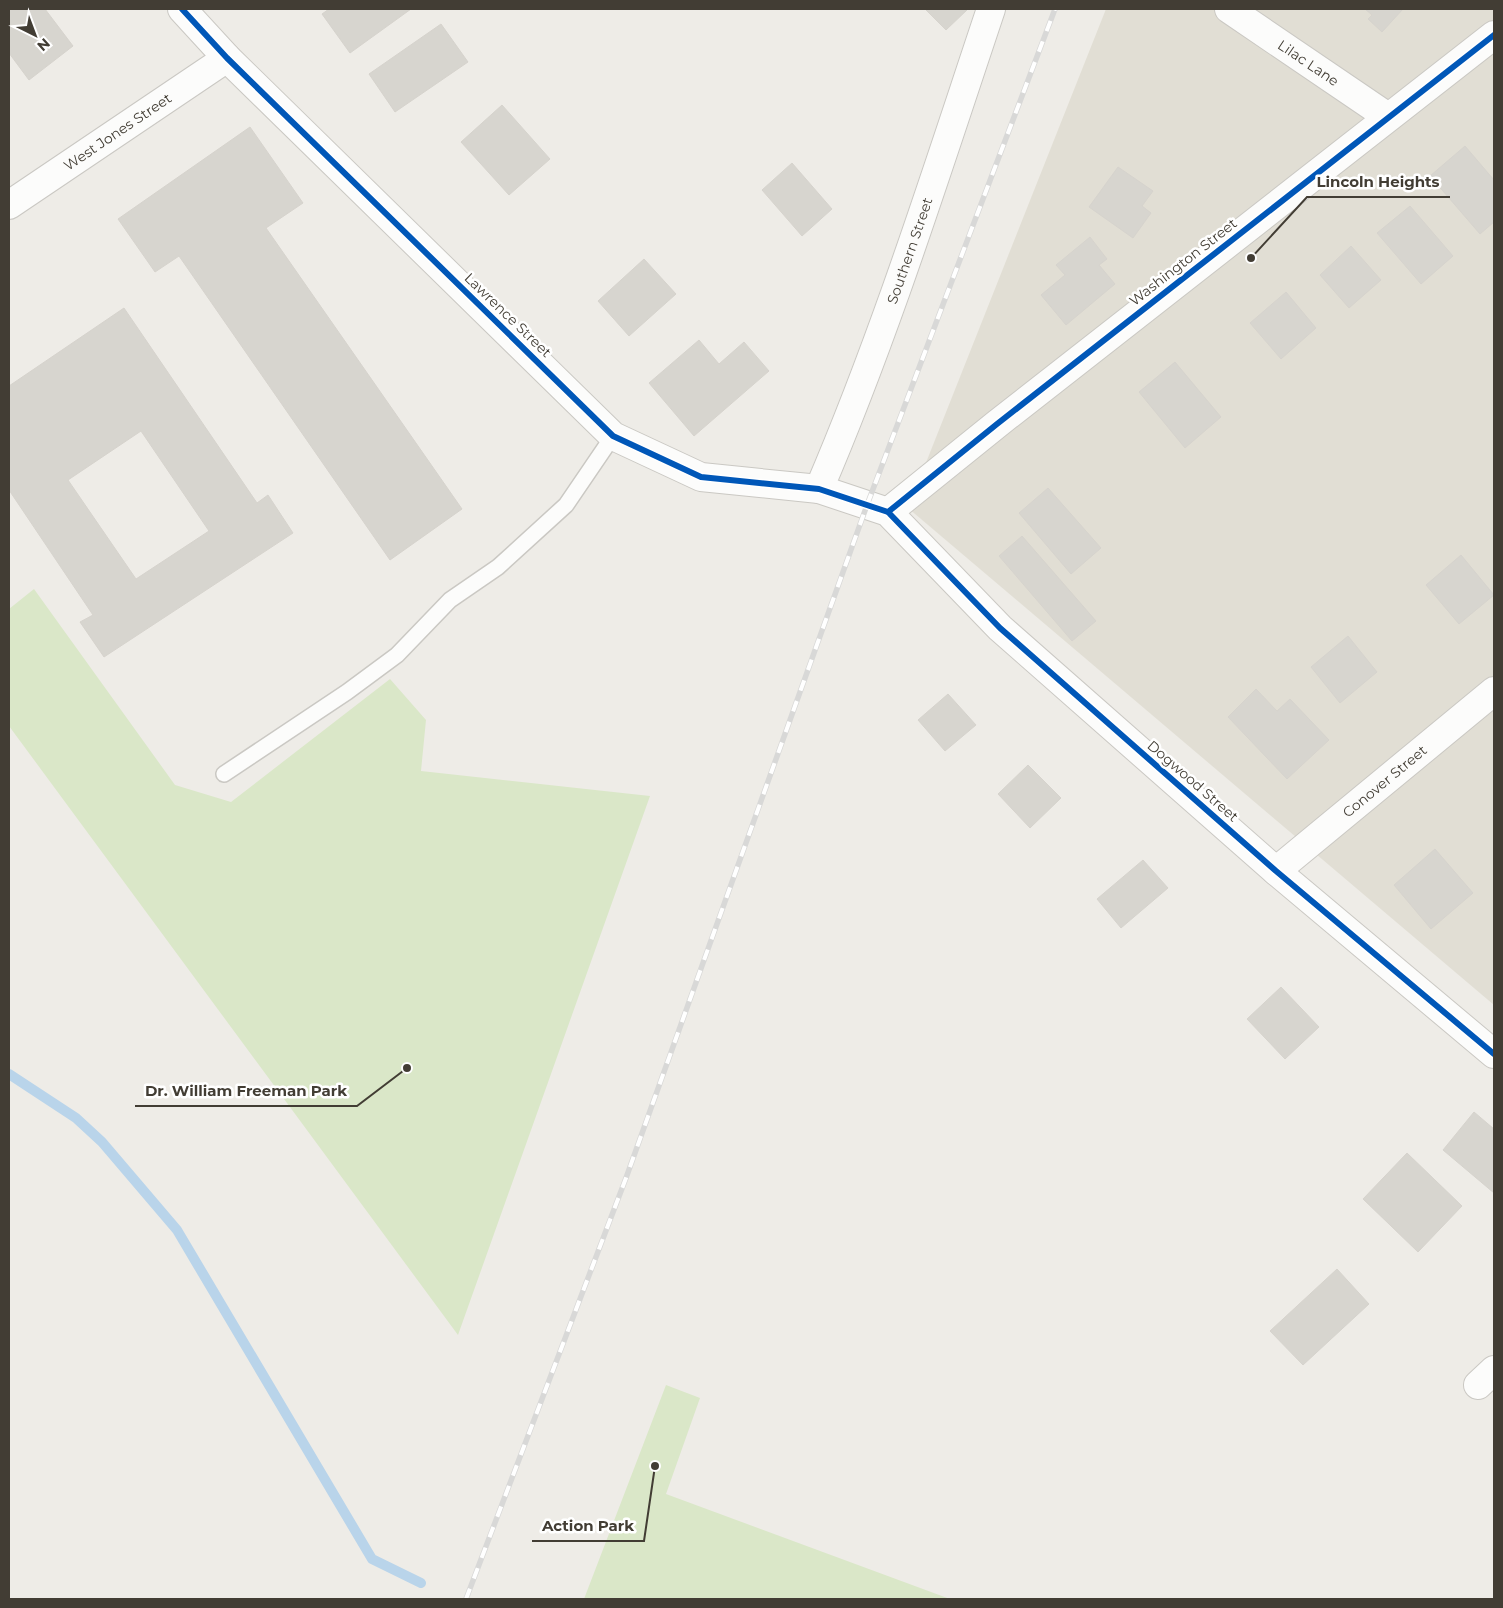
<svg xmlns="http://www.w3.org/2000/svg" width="1503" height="1608" font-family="Montserrat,sans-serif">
	<rect width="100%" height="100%" fill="#eeece7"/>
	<path fill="#e1ded4" d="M1106,9H1494V1005L908,508Z"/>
	<path fill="#dae7c8" d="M34,589L175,785L231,802L390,679L426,720L421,771L650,796L458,1335L9,726V609Z
		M666,1385L700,1398L666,1494L950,1599H584Z"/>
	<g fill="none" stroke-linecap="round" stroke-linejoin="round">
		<path stroke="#b9d4ea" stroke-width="10" d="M9,1074L76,1118L102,1142L177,1230L372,1559L421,1583"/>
	</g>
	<path fill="#d7d5cf" stroke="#d6d3cd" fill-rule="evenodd" d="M9,9H45L73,46L29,80L9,53Z
		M329,9H411L350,53L322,14Z
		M925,9H968L946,30Z
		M1365,9H1403L1382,32L1368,19L1372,15Z
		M441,24L468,62L395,112L369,74Z
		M502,105L550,159L509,195L461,142Z
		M250,127L303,203L266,228L462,509L390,560L179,256L155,272L118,219Z
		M1465,146L1494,180V222L1480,234L1430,176Z
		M792,163L832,209L802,236L762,190Z
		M1118,167L1153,191L1142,206L1151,213L1133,238L1089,207Z
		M1410,206L1453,256L1421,284L1377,233Z
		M1090,237L1107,259L1099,265L1115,284L1066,325L1041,295L1065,275L1056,265Z
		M1351,246L1381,280L1349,308L1320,275Z
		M644,259L676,294L629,336L598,301Z
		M1286,292L1316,328L1281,359L1250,323Z
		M124,308L257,503L268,495L293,533L104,657L80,622L93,615L9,490V386ZM141,431L209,531L136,579L68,480Z
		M699,340L719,364L744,342L769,371L694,436L649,383Z
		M1175,362L1221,417L1185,448L1139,392Z
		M1048,488L1101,548L1071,574L1019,513Z
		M1022,536L1096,621L1072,641L999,556Z
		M1461,555L1494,595L1459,624L1426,585Z
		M1348,636L1377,672L1340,703L1311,667Z
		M1256,689L1277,711L1290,699L1329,740L1287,779L1228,717Z
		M948,694L976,725L945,751L918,720Z
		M1028,765L1061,798L1030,828L998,794Z
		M1435,849L1473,893L1431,929L1394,885Z
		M1143,860L1168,888L1121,928L1097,899Z
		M1281,987L1319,1027L1285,1059L1247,1019Z
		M1474,1112L1494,1129V1193L1443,1150Z
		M1407,1153L1462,1206L1418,1252L1363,1199Z
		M1337,1269L1369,1304L1303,1365L1270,1331Z"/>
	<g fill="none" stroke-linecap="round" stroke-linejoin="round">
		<g stroke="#cac8c3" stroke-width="18">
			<path id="service" d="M224,774L347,692L397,655L450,600L498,567L566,505L613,436"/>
		</g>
		<g stroke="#cac8c3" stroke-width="30">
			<g id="minor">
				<path d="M182,9L227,58L613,436L701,477L819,489L888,512L1000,628L1276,871L1494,1054"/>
				<path id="s1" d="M1229,9L1388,117"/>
				<path id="s2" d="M9,205L227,58"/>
				<path id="s3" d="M819,489C886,333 937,170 991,9"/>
				<path d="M888,512L997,424L1494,35"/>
				<path id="s4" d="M1276,871L1494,691"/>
				<path d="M1478,1385L1494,1370"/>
			</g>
		</g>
		<use href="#service" stroke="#fcfcfb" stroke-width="15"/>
		<use href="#minor" stroke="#fcfcfb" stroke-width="28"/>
		<g stroke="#d8d8d7" stroke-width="5.5">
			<path id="rail" d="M466,1599L626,1178L867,505L1055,9"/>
		</g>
		<use href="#rail" stroke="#fff" stroke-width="4" stroke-dasharray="11" stroke-linecap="butt"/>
		<g stroke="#fff" stroke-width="9">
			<path id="cycleway" d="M182,9L227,58L613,436L701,477L819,489L888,512L1000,628L1276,871L1494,1054
				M888,512L997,424L1494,35"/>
		</g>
		<use href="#cycleway" stroke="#0057b8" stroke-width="6"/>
	</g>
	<g text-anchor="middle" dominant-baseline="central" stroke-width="5" stroke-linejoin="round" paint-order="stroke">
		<g font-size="14" fill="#423d34" stroke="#fff">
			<text stroke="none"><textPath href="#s1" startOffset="96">Lilac Lane</textPath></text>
			<text stroke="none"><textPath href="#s2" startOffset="131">West Jones Street</textPath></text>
			<text stroke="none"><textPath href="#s3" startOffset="255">Southern Street</textPath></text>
			<text transform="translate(1183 262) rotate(-38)">Washington Street</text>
			<text transform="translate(508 315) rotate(44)">Lawrence Street</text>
			<text transform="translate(1193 781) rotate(41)">Dogwood Street</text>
			<text stroke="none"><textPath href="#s4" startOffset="141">Conover Street</textPath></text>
		</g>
	</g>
	<path fill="none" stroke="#423d34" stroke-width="2" d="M1251 258L1307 197H1450M407 1068L357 1106H135M655 1466L644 1541H532"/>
	<g fill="#423d34" stroke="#fff" stroke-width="2">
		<circle cx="1251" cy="258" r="5"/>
		<circle cx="407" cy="1068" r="5"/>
		<circle cx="655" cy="1466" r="5"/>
	</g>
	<g font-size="15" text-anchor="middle" font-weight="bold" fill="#423d34" stroke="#fff" stroke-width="5" stroke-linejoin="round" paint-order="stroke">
		<text x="1378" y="187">Lincoln Heights</text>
		<text x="246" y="1096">Dr. William Freeman Park</text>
		<text x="588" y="1531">Action Park</text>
	</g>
	<rect width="1503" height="1608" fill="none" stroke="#423d34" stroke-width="20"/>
	<g transform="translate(35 35) rotate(138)" stroke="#ffffff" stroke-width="4" paint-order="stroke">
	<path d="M0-4L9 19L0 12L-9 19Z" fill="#423d34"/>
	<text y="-8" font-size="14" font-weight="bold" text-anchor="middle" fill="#423d34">N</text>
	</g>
</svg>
